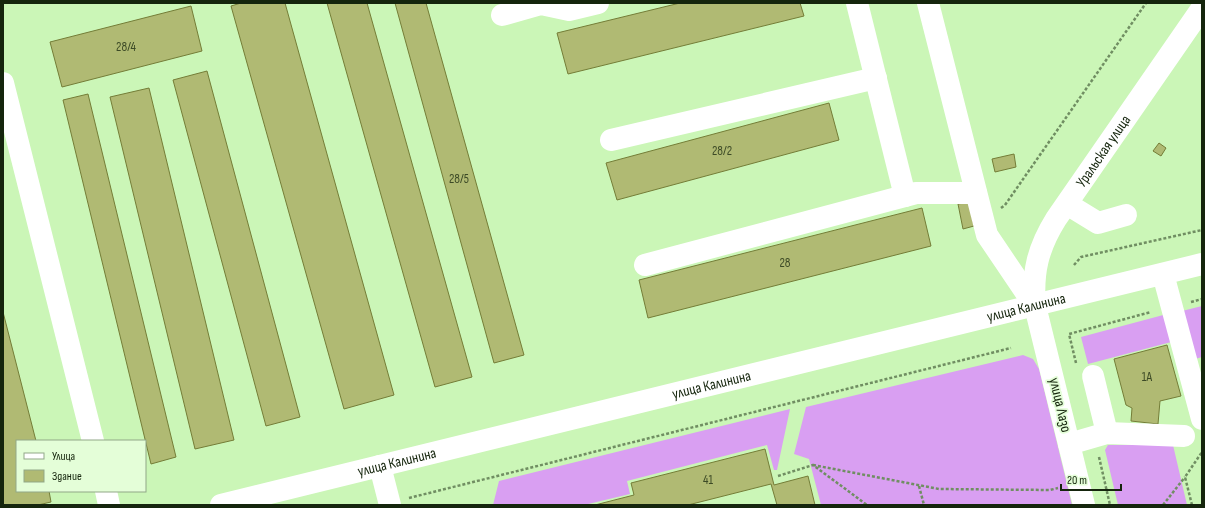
<svg xmlns="http://www.w3.org/2000/svg" width="1205" height="508" font-family="'Sofia Sans Condensed',sans-serif">
	<rect width="100%" height="100%" fill="#cbf6b7"/>
	<path fill="#d99ff2" d="M1202,306V357L1195,359L1182,311Z
		M1167,314L1175,341L1088,364L1081,337Z
		M1023,355L1033,359L1039,369L1072,505H821L809,459L794,454L806,407Z
		M790,409L777,470H774L767,445L627,481L630,494L584,505H493L499,481Z
		M1108,445H1173L1187,505H1118L1105,450Z"/>
	<path fill="#b0ba73" stroke="#747d37" d="M241,3H285L394,395L344,409L231,6Z
		M327,3H367L472,377L435,387Z
		M395,3H426L524,355L494,363Z
		M680,3H800L804,16L568,74L557,33Z
		M191,6L202,51L62,87L50,42Z
		M207,71L300,417L266,426L173,80Z
		M149,88L234,440L195,449L110,97Z
		M88,94L176,457L151,464L63,100Z
		M829,103L839,140L617,200L606,163Z
		M1159,143L1166,148L1161,156L1153,151Z
		M1014,154L1016,167L995,172L992,159Z
		M969,202L974,226L963,229L958,204Z
		M922,208L931,246L648,318L639,280Z
		M3,312L36,441H17V491H49L51,502L38,505H3Z
		M1167,345L1181,396L1160,401L1158,424L1131,421L1132,408L1126,405L1114,359Z
		M765,449L774,485L808,476L815,505H777L771,484L688,505H595L634,495L631,483Z"/>
	<g fill="none" stroke-linecap="round" stroke-linejoin="round">
		<path stroke="#708e62" stroke-width="2.5" stroke-dasharray="3 2" stroke-linecap="butt" d="M1001,208L1005,205L1146,3
			M1074,265L1081,257L1202,230
			M1191,302L1202,299
			M1076,363L1069,334L1151,312
			M1099,457L1110,505
			M813,465L939,489L1050,490L1058,488
			M778,476L813,465L867,505
			M919,486L924,505
			M409,498L1011,348
			M1163,505L1185,477
			M1192,505L1185,477L1202,452"/>
		<g stroke="#fff" stroke-width="22">
			<path d="M857,3L905,196"/>
			<path d="M928,3L987,235L1035,306"/>
			<path d="M502,15L541,4L569,10L598,3"/>
			<path d="M3,83L93,441"/>
			<path d="M611,140L876,78"/>
			<path d="M1067,204L1098,223L1126,215"/>
			<path d="M645,265L916,193H976"/>
			<path d="M1163,274L1202,419"/>
			<path d="M1093,376L1107,433"/>
			<path d="M1069,444L1107,433L1184,436"/>
			<path d="M380,466L390,505"/>
			<path d="M106,491L109,505"/>
			<path id="s1" d="M221,505L1202,264"/>
			<path id="s2" d="M1084,505L1035,306C1032,272 1038,248 1056,219L1202,8"/>
		</g>
	</g>
	<g text-anchor="middle" dominant-baseline="central" stroke-width="3.5" stroke-linejoin="round" paint-order="stroke">
		<g font-size="13" fill="#3c4a26">
			<text x="126" y="47">28/4</text>
			<text x="722" y="151">28/2</text>
			<text x="459" y="179">28/5</text>
			<text x="785" y="263">28</text>
			<text x="1147" y="377">1А</text>
			<text x="708" y="480">41</text>
		</g>
		<g font-size="15" fill="#15250d" stroke="#e4fed8">
			<text stroke="none"><textPath href="#s2" startOffset="379">Уральская улица</textPath></text>
			<text stroke="none"><textPath href="#s1" startOffset="829">улица Калинина</textPath></text>
			<text stroke="none"><textPath href="#s1" startOffset="505">улица Калинина</textPath></text>
			<text transform="translate(1060 405) rotate(77)">улица Лазо</text>
			<text stroke="none"><textPath href="#s1" startOffset="181">улица Калинина</textPath></text>
		</g>
	</g>
	<rect width="1205" height="508" fill="none" stroke="#15250d" stroke-width="8"/>
	<rect x="16" y="440" width="130" height="52" fill="#e4fed8" stroke="#91a787"/>
	<rect x="24" y="453" width="20" height="6" fill="#ffffff" stroke="#91a787"/>
	<text x="52" y="460" font-size="12" fill="#15250d">Улица</text>
	<rect x="24" y="470" width="20" height="12" fill="#b0ba73" stroke="#91a787"/>
	<text x="52" y="480" font-size="12" fill="#15250d">Здание</text>
	<path d="M1061 484v6h60v-6" fill="none" stroke="#15250d" stroke-width="2"/>
	<text x="1067" y="484" font-size="12" fill="#15250d" stroke="#e4fed8" stroke-width="3" paint-order="stroke">20 m</text>
</svg>
